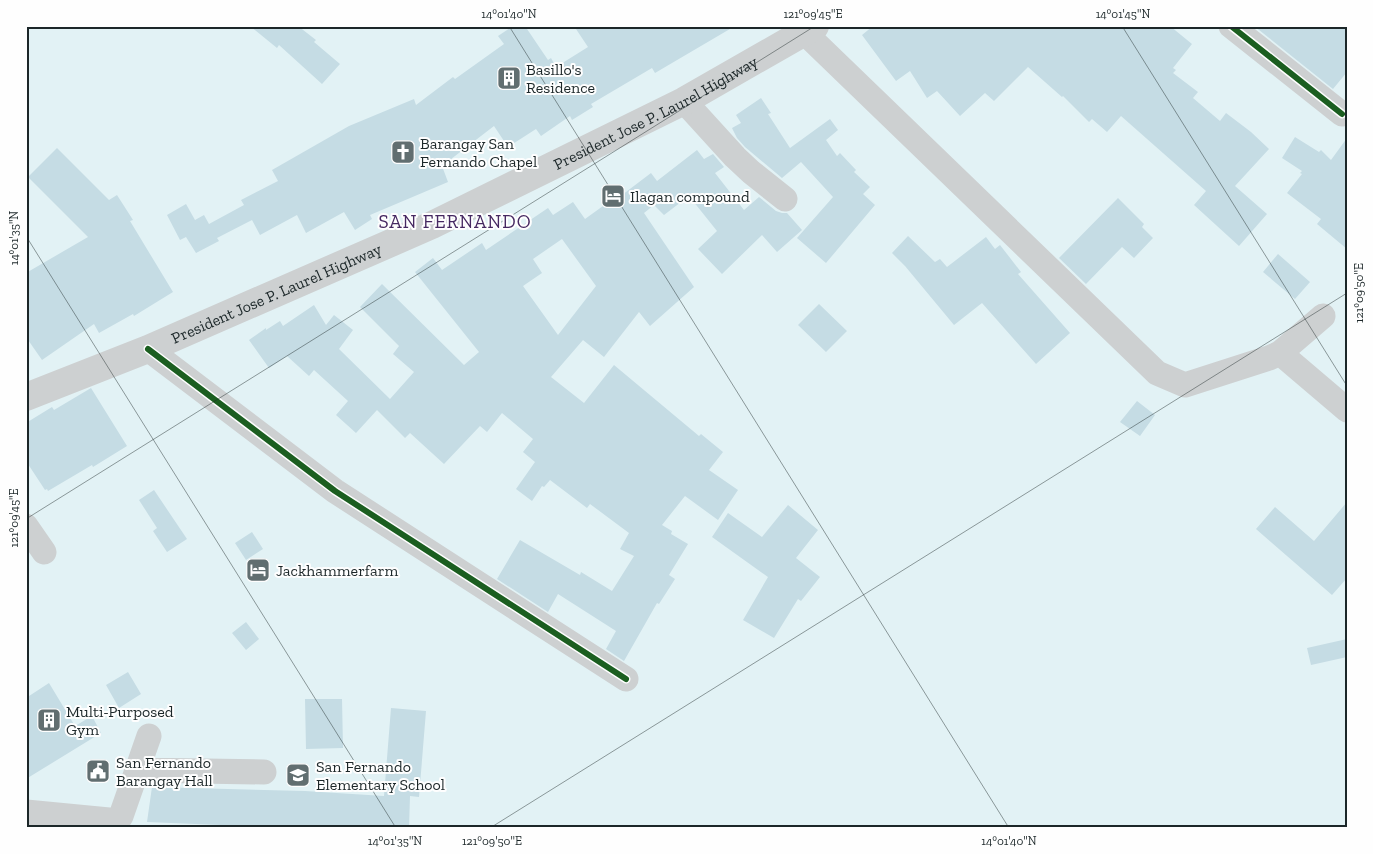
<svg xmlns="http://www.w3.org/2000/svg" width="1373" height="854" font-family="'Zilla Slab',serif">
	<rect width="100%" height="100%" fill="#e2f2f5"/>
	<path fill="#c5dce4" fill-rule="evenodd" d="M250,26H298L316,40L314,42L340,64L322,84L279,45L277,48Z
		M513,26H525L548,60L551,58L556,67L588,47L574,26H735L655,73L652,68L591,104L593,107L572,120L570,116L541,136L536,129L508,147L494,126L442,166L448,182L370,215L372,219L355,230L344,212L306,233L297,215L260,235L252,220L217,238L219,241L196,253L186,237L180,240L167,215L186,204L195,220L204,215L209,224L244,205L241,200L278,181L272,170L349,126L414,99L416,105L453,77L455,79L504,44L498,36Z
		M873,26H1170L1192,44L1173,68L1176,70L1173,73L1198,92L1193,98L1220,121L1226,113L1251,132L1269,149L1235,186L1267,214L1239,246L1194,205L1206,191L1121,116L1107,132L1092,119L1089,122L1063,96L1062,97L1028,67L994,101L985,93L960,116L937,91L927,98L910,71L896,81L862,35Z
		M1254,26H1347V72L1333,89Z
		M761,98L771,113L768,114L790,148L830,119L838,130L826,140L837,156L840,153L856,170L854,172L870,187L863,194L875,205L826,263L797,238L833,197L801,162L782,178L745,147L737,138L732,128L741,123L736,115Z
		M1295,137L1319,152L1321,150L1331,160L1347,138V249L1317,224L1321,219L1287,193L1302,174L1300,173L1302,171L1282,158Z
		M57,148L109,200L117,195L133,220L130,221L173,292L134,316L133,314L99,333L94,324L42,360L26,337V273L88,237L28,177Z
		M697,150L704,159L713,154L724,167L715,173L744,210L759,197L776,211L782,213H787L802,230L777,252L762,235L722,274L698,249L717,231L689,196L664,215L654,205L644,213L694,287L650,326L639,312L604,357L583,340L551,377L584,403L614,365L699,436L701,434L723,452L709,470L738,490L718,520L685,496L662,525L672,531L671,534L688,544L669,575L675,579L659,604L657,603L624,661L606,649L616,631L558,594L548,612L497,579L520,540L580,575L581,572L612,591L634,556L620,549L629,533L590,504L587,508L550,480L544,487L542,486L532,501L516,489L535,462L523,452L533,439L502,413L487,432L480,426L444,464L410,433L405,438L377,410L356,433L336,415L348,401L314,370L309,376L287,356L269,368L249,340L266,328V330L280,321L283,326L314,305L326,325L334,315L353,330L339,349L390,399L414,372L393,354L399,346L360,307L382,284L464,365L479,352L415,272L433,258L442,270L482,243L486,250L548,208L553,215L573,202L585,219L621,193L622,195L651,173L657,181ZM562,239L596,286L558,335L523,286L542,273L533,259Z
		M1118,198L1144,224L1142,227L1153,238L1134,258L1122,247L1086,284L1059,258Z
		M908,236L935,262L940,259L947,267L986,237L995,249L1000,245L1021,272L1018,274L1070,333L1036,364L982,303L954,325L905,266L892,253Z
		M1278,254L1310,282L1295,299L1263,272Z
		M819,304L847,331L826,352L798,325Z
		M91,388L127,446L93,467L92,465L48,491L47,489L45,490L26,461V423L52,407L54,410Z
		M1137,401L1155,415L1140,436L1120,422Z
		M154,490L187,539L167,552L153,531L157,528L139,500Z
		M1347,502V578L1332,595L1256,529L1275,507L1314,541Z
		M788,505L818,530L796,558L820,577L801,601L798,599L774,638L743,620L768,577L712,537L728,513L762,537Z
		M252,532L263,549L246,560L235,543Z
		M246,622L259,639L246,650L232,633Z
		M1347,639V657L1311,665L1307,648Z
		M128,672L141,694L119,708L106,685Z
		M49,683L75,726L92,716L101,733L26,779V698Z
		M305,699H342L343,748L306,749Z
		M391,708L426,711L419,797L410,796L409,828L303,825V828H291L147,822L152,787L305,791L384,796Z"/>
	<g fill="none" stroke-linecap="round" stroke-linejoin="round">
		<path stroke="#cdd0d1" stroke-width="25" d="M1231,26L1342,114
			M805,33L1157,373L1185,385L1269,358L1280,353L1323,316
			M684,101L735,157L751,172L785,199
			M148,349L335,491L626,679
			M1280,353L1347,410
			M26,526L44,552
			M137,770L264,772
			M26,812L109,820L115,819L121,816L149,736"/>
		<path stroke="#cdd0d1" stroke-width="28" id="s1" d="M26,397L148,349L432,225L684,101L815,26"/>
		<g stroke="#fefefe" stroke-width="9">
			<path id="cycleway" d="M1231,26L1342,114
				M148,349L335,491L626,679"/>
		</g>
		<use href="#cycleway" stroke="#1b5e20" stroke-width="6"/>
	</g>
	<path fill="none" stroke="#1c2729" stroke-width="1" stroke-opacity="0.45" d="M509,26L1009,828M1122,26L1347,386M26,236L396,828M26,519L815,26M490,828L1347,293"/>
	<defs>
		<g id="building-square" transform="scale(1.25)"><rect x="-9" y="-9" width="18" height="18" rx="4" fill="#616e70" stroke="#fefefe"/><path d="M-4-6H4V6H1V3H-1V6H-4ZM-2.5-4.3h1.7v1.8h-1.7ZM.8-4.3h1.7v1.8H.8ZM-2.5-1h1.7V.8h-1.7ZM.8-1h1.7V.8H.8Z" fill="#fff"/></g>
		<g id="church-square" transform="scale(1.25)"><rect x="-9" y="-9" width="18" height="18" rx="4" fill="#616e70" stroke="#fefefe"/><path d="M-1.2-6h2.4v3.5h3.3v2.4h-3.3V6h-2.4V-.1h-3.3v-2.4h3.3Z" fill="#fff"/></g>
		<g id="hotel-square" transform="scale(1.25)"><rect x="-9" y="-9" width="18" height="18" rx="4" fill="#616e70" stroke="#fefefe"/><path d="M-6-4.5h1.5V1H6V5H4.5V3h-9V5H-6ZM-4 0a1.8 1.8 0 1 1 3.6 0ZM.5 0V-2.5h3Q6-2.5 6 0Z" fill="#fff"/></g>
		<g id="civic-square" transform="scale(1.25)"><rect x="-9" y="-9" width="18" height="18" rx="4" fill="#616e70" stroke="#fefefe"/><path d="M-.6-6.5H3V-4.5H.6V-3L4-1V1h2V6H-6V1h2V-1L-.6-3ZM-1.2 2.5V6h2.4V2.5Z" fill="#fff"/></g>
		<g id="school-square" transform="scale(1.25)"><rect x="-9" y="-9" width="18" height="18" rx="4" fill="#616e70" stroke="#fefefe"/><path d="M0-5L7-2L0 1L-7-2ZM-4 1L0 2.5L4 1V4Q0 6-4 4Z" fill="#fff"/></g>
	</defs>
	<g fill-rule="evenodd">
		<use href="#building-square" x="509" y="78"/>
		<use href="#church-square" x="403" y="152"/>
		<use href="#hotel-square" x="613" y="196"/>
		<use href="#hotel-square" x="258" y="570"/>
		<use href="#building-square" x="49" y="720"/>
		<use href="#civic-square" x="98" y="771"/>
		<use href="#school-square" x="298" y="775"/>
	</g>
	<g text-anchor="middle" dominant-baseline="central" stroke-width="4" stroke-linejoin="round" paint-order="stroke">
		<g font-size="16" fill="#1c2729" stroke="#fefefe" text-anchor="start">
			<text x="526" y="69">Basillo's<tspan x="526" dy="18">Residence</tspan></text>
			<text x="420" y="143">Barangay San<tspan x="420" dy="18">Fernando Chapel</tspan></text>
			<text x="630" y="196">Ilagan compound</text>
			<text x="276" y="570">Jackhammerfarm</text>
			<text x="66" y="711">Multi-Purposed<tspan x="66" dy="18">Gym</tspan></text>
			<text x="116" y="762">San Fernando<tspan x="116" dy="18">Barangay Hall</tspan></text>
			<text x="316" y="766">San Fernando<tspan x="316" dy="18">Elementary School</tspan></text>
		</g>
		<g font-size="16" fill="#1c2729" stroke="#fefefe">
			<text stroke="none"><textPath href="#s1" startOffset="691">President Jose P. Laurel Highway</textPath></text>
			<text stroke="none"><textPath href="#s1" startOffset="271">President Jose P. Laurel Highway</textPath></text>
		</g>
		<g font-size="19" letter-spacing="1" fill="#452861" stroke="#fefefe">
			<text x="455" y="221">SAN FERNANDO</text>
		</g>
	</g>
	<rect width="1373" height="854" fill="none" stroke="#fefefe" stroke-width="55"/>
	<rect x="28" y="28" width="1318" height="798" fill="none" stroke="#1c2729" stroke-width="2"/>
	<g font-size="12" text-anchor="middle" fill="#1c2729">
		<text x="509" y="18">14°01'40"N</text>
		<text x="813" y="18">121°09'45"E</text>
		<text x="1123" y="18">14°01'45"N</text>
		<text transform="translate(14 238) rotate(-90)" y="4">14°01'35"N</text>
		<text transform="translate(1359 293) rotate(-90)" y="4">121°09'50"E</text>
		<text transform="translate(14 518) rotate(-90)" y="4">121°09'45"E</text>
		<text x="395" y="845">14°01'35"N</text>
		<text x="492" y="845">121°09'50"E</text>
		<text x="1009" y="845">14°01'40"N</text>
	</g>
</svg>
